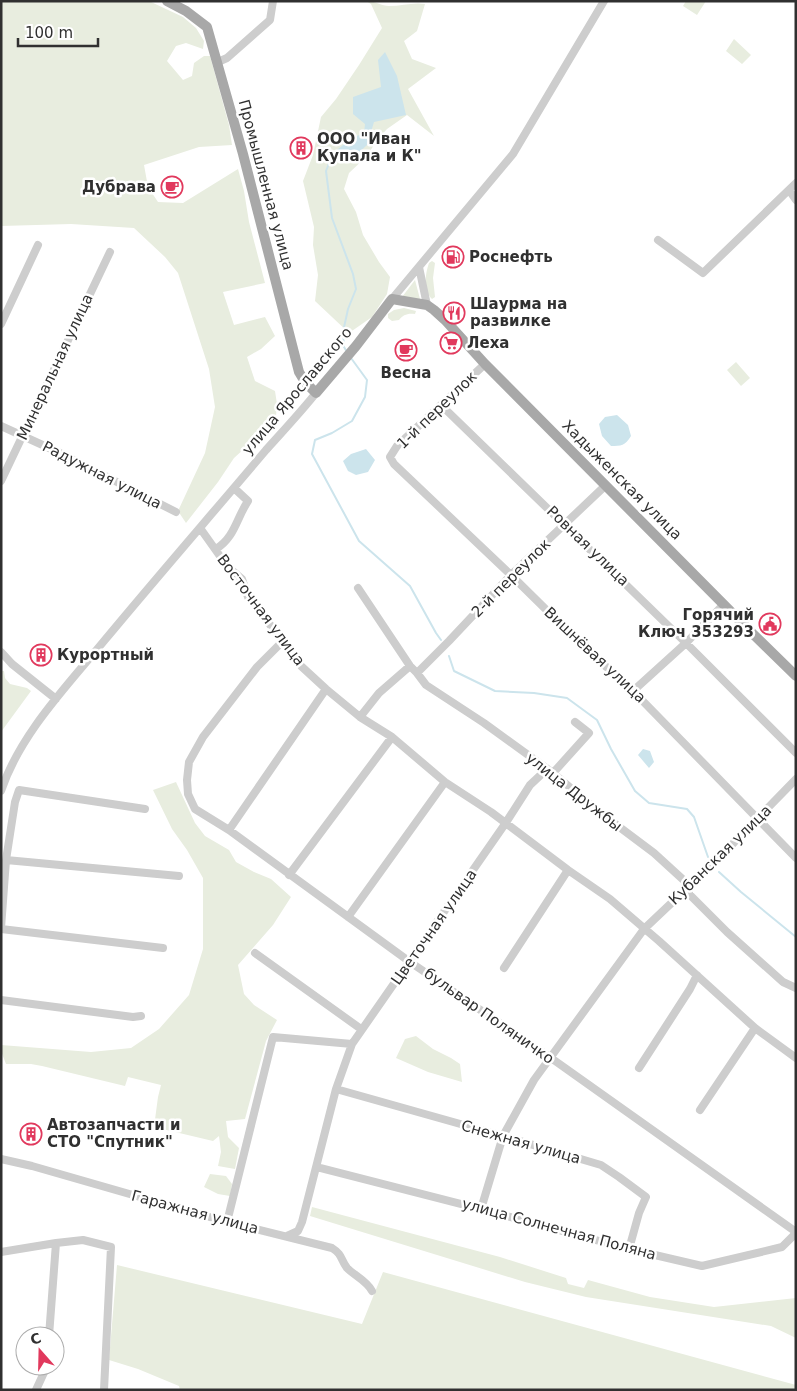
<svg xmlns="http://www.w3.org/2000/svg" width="797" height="1391" font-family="'DejaVu Sans',sans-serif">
	<rect width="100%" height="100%" fill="#fff"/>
	<path fill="#e8eddf" d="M1,1H149L183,17L196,28L204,41L203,49L186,43L176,46L167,61L183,80L192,76L194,63L204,56H210L229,125L232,145L199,147L144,165L148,187L158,202L183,203L238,169L244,191L249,222L265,283L223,292L234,325L265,317L275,336L261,349L247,357L255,381L275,391L277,404L276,416L255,439L234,458L218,482L186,523L178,511L205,453L215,407L209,369L178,273L165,257L134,228L71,224L1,226Z
		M366,1C375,1 382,6 389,6C402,6 413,2 425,4L417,31L404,41L412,59L436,68L408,89L434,136L407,115L387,129L377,140L367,156L349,173L344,189L356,212L363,235L379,262L390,277L387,294L372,317L349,333L315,301L318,275L313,245L314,227L303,181L313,155L321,117L336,99L359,65L382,28L371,4Z
		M686,1H706L697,15L683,6Z
		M734,39L751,55L742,64L726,51Z
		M432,261L435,263L433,278L435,297L432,299C423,291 425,274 429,263Z
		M415,280L420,299L402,297Z
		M404,308L416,311L415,314C407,313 403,315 399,320L392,321L388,318V314L394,310Z
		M736,362L750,378L741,386L727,370Z
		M1,671H4L5,678L10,684L27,688L31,691L1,732Z
		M176,782L195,823L205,836L229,850L236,862L254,872L271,879L291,897L273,925L238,965L244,994L254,1005L277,1020L266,1041L245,1119L226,1121L228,1137L239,1148L235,1169L218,1166L221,1152L219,1136L213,1141L154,1127L158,1097L161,1085L128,1077L125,1086L42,1066L31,1064H6L1,1051V1045L91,1052L131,1048L159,1029L189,995L203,949V878L187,850L172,829L153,790Z
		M416,1036L433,1049L451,1058L460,1064L462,1082L428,1072L396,1058L405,1039Z
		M210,1174L226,1176L232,1184L230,1196L218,1194L204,1187Z
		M312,1207L500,1257L566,1278L568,1284L584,1288L588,1280L650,1297L714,1307L796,1298V1338L771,1326L586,1297L525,1282L310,1216Z
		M117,1265L362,1324L383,1272L796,1385V1390H180L179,1386L138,1369L109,1360Z"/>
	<path fill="#cce4ec" d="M385,52L397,76L406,115L374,122L367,145L351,160L333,153L352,138L364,133L365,124L353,114V97L381,87L378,60Z
		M617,415L628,425L631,436C625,446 621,446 611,446L602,436L599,424L605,417Z
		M366,449L375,460L368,472L356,475L348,471L343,461L351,454Z
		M643,749L650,751L654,762L649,768L638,755Z"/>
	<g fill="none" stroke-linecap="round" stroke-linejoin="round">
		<path stroke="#cce4ec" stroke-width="2" d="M333,153L326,171L332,218L353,274L356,289L348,309L343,332L344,347L347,352
			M351,358L367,380L365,397L352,421L332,433L315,440L312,454L359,541L410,586L436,633L441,640
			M449,656L454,671L495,691L534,693L567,698L597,720L611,749L635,791L649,803L687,809L694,817L708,857
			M719,872L741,892L796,937"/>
		<path stroke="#cdcdcd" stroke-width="8" d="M218,62L227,58L270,20L273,1
			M789,190L796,200
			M658,240L703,273L796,183
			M419,267L427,305
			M392,299L513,154L604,1
			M1,324L38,245
			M485,364L397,446L390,457L394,464L511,575L582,645L633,691L796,858
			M441,405L686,643L796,753
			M1,426L60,453L176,512
			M1,481L110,252
			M200,528L227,566L242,579L248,597L283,641L301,666L326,689L360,717L392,737L445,782L491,812L568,870L610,899L659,941L755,1028L796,1058
			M216,549C235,537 236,519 248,501L234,488
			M358,588L410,666L417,673L426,685L484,723L553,773L598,811L654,853L689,885V894L727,932L783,982L796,988
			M283,641L257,667L203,737L189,762L187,780L188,794L195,809L229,830L410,962L551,1058L796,1232
			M1,652L12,664L56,699
			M417,673L449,641L511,575L606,485
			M633,691L686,643L724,604
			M360,717L379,693L410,666
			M553,773L589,733L575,722
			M1,791C20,734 67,686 104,641C157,577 212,514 266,450C283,431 300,413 316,393
			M229,830L326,689
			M6,860L179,876
			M289,875L392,737
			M348,917L445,782
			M1,928L6,860L15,802L19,790L145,809
			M1,929L163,948
			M255,953L361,1029
			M504,968L568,870
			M1,1000L133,1017L141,1016
			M639,1068L690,989L697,975
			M336,1089L503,1136L601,1165L619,1177L646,1197L639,1213L629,1249
			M700,1110L755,1028
			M1,1159L32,1166L227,1222L332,1248C343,1255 340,1259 347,1268C355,1276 367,1281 372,1291
			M317,1167L481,1209L629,1249L702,1266L782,1247L796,1233
			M481,1209L503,1136L534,1080L644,929L719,858L796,779
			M227,1222L273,1037L352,1044
			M287,1236L298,1231L302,1222L336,1089L352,1044L505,824L530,785L546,770
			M1,1252L56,1243L83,1240L111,1247L104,1390
			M49,1336L56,1243
			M36,1390L47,1366"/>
		<path stroke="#a8a8a8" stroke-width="10" d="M167,1L186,11L207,27L243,154L299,372L305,382L316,393L356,346L392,299L427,305L434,310L445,320L485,364L753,634L796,676"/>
	</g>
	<defs>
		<g id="building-ring" transform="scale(1.125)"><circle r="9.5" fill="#fff" stroke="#e1395d" stroke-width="1.5"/><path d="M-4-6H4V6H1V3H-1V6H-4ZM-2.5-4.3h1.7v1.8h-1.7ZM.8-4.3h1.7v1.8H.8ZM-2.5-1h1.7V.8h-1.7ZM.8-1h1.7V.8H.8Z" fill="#e1395d"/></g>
		<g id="cafe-ring" transform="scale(1.125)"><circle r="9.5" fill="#fff" stroke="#e1395d" stroke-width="1.5"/><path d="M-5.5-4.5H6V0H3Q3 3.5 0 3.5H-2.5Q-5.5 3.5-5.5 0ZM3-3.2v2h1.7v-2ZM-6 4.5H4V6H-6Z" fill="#e1395d"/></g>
		<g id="fuel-ring" transform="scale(1.125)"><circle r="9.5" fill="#fff" stroke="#e1395d" stroke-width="1.5"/><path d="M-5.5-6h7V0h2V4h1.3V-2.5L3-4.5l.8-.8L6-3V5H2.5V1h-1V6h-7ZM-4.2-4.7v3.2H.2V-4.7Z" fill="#e1395d"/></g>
		<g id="restaurant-ring" transform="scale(1.125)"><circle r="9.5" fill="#fff" stroke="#e1395d" stroke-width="1.5"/><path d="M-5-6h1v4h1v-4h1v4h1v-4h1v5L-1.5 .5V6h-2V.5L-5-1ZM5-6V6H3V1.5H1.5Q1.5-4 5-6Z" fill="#e1395d"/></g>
		<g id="supermarket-ring" transform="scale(1.125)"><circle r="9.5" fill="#fff" stroke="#e1395d" stroke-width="1.5"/><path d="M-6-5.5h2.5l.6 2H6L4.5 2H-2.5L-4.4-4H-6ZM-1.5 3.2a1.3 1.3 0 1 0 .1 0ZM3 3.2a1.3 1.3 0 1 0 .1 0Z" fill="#e1395d"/></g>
		<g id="civic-ring" transform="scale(1.125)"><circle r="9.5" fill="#fff" stroke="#e1395d" stroke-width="1.5"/><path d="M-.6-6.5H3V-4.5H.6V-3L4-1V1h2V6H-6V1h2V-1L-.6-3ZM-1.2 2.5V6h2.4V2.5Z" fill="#e1395d"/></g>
	</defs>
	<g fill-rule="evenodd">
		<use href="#building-ring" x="301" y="148"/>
		<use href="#cafe-ring" x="172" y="187"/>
		<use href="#fuel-ring" x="453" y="257"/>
		<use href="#restaurant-ring" x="454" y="313"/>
		<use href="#supermarket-ring" x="451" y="343"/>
		<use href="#cafe-ring" x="406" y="350"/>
		<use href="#civic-ring" x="770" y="624"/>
		<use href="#building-ring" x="41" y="655"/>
		<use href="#building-ring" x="31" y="1134"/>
	</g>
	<g text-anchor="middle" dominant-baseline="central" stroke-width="5" stroke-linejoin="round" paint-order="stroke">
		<g font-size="15" font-weight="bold" fill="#303030" stroke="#fff" text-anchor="start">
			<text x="317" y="139">ООО "Иван<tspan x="317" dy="17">Купала и К"</tspan></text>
			<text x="156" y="187" text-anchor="end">Дубрава</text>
			<text x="469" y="257">Роснефть</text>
			<text x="470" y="304">Шаурма на<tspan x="470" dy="17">развилке</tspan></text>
			<text x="467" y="343">Леха</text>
			<text x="406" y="373" text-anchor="middle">Весна</text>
			<text x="754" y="615" text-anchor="end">Горячий<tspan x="754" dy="17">Ключ 353293</tspan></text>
			<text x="57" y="655">Курортный</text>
			<text x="47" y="1125">Автозапчасти и<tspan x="47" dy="17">СТО "Спутник"</tspan></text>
		</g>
		<g font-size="15" fill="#303030" stroke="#fff">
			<text transform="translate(266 185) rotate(75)">Промышленная улица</text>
			<text transform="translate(55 367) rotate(-65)">Минеральная улица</text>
			<text transform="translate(297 391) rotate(-50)">улица Ярославского</text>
			<text transform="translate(437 410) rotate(-44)">1-й переулок</text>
			<text transform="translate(102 475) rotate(27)">Радужная улица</text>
			<text transform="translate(622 480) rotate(45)">Хадыженская улица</text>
			<text transform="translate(588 546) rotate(44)">Ровная улица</text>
			<text transform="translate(511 578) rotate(-45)">2-й переулок</text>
			<text transform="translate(261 610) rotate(53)">Восточная улица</text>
			<text transform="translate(595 655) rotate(43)">Вишнёвая улица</text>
			<text transform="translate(574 792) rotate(38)">улица Дружбы</text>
			<text transform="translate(720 855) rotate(-44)">Кубанская улица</text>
			<text transform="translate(434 927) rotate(-55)">Цветочная улица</text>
			<text transform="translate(489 1016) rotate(35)">бульвар Поляничко</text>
			<text transform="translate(521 1142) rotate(16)">Снежная улица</text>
			<text transform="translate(195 1212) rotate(15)">Гаражная улица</text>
			<text transform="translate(559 1229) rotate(15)">улица Солнечная Поляна</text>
		</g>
	</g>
	<rect width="797" height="1391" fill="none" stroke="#303030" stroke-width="5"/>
	<g transform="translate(40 1351) rotate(340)"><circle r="24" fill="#ffffff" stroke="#acacac"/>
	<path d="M0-4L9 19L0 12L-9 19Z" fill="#e1395d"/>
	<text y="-8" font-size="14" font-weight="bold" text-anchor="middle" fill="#303030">С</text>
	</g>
	<path d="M18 38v8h80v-8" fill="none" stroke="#303030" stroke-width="2.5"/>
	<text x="25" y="38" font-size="15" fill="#303030" stroke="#ffffff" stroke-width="4" paint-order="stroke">100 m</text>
</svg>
